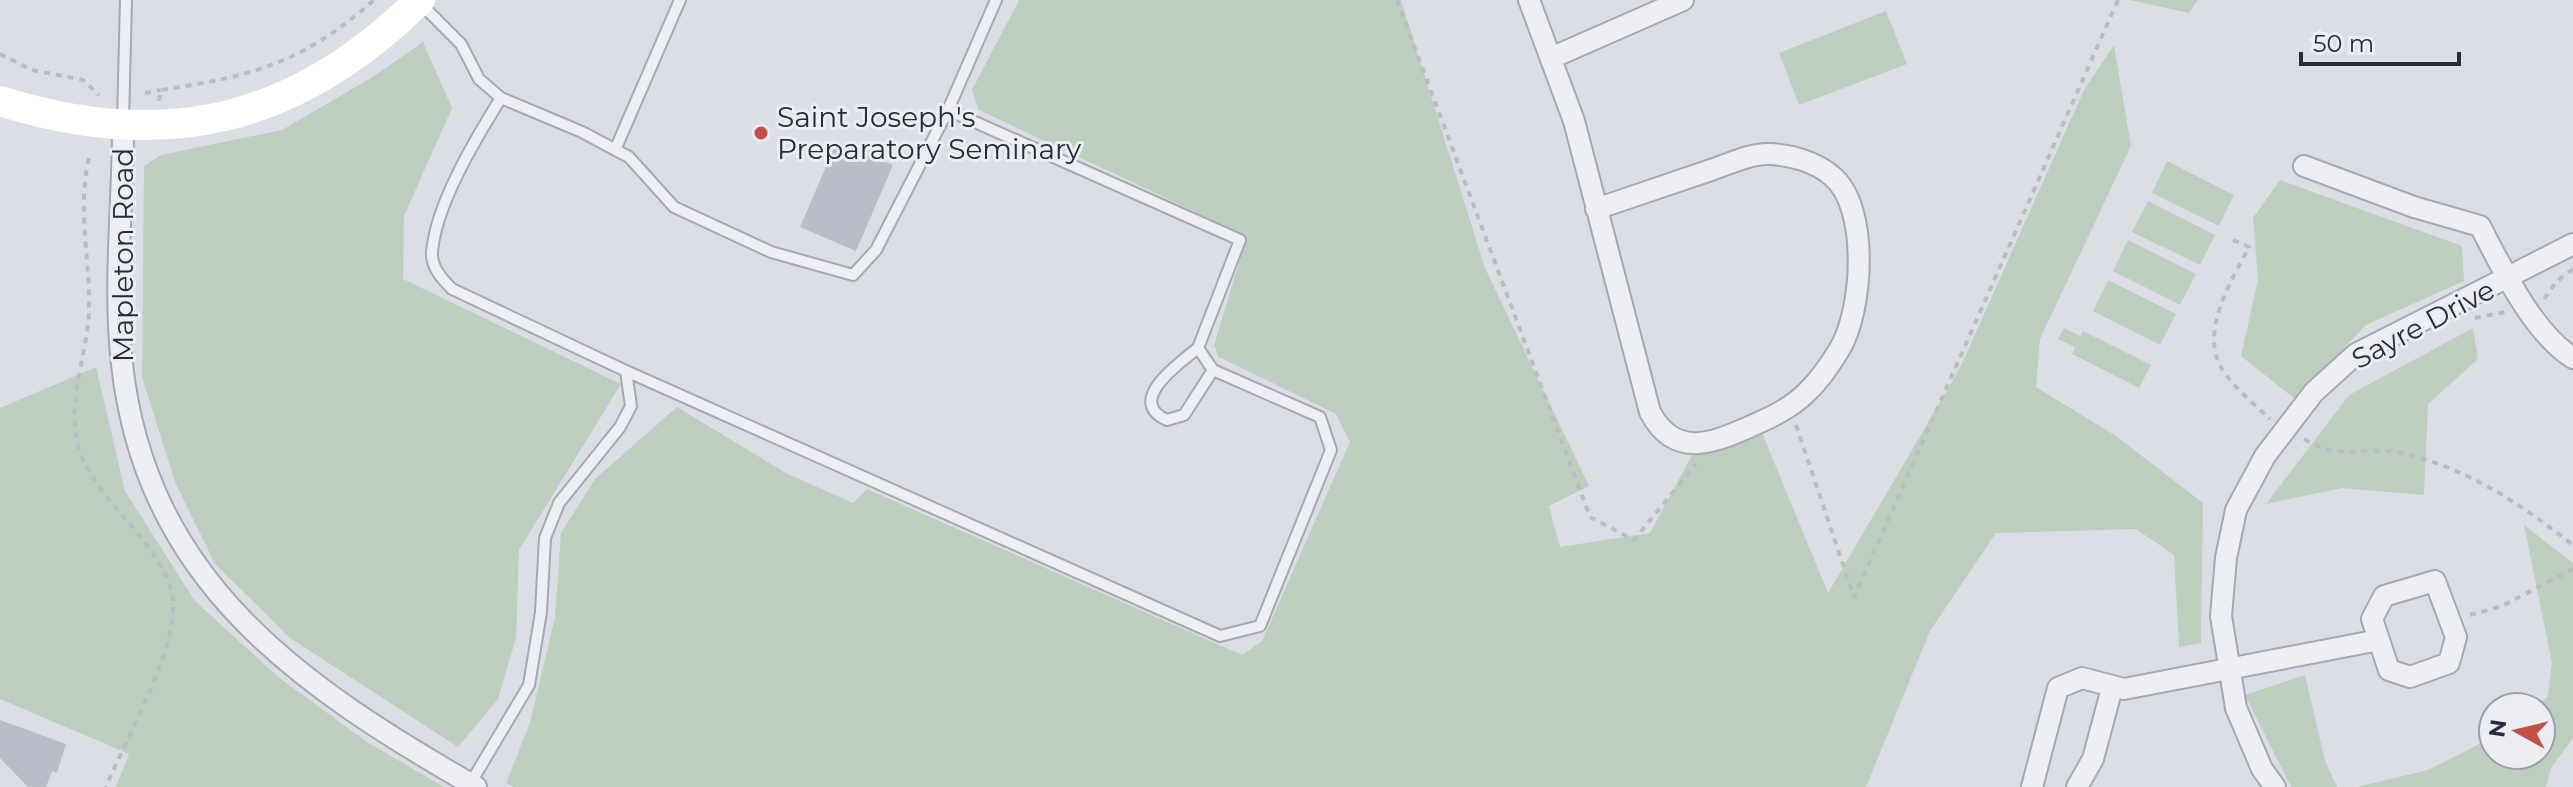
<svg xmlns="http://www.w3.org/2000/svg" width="2573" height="787" font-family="Montserrat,sans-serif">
	<rect width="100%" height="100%" fill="#dcdee5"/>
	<path fill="#becebe" d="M1019,0H1401L1485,268L1589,486L1549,506L1560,547L1650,533L1699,442L1758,423L1828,593L1960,368L2084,90L2114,45L2131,146L2040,339L2036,387L2116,436L2203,503L2201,643L2179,647L2174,555L2136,529L1996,533L1930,631L1866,787H514L506,783L530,723L555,617L561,533L595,479L677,407L786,473L853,503L867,489L1242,655L1262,641L1350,442L1336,414L1219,357L1214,345L1245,243L1223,225L979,110L972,90Z
		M2130,0H2198L2189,13Z
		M1886,11L1907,64L1799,105L1779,53Z
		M423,42L452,108L404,216L403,279L621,384L519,550L516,638L498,699L458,747L290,638L215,564L175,482L142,377L144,166L161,155L282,130L371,78Z
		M2167,161L2234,195L2219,226L2152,193Z
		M2280,180L2462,246L2464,281L2366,325L2295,399L2241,356L2258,280L2253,218Z
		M2148,201L2215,235L2200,265L2132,232Z
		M2128,240L2196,274L2180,305L2113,271Z
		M2108,280L2176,314L2160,345L2093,311Z
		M2064,328L2080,336L2083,331L2151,365L2139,388L2072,354L2075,347L2058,339Z
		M2473,328L2478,359L2428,404L2424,495L2342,488L2266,504L2349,395Z
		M96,367L125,491L195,601L277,676L367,742L444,787H116L129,754L0,699V408Z
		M2524,525L2573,563V738L2551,768L2546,787H2357L2428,770L2493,737V755H2541V707H2536L2548,696L2552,663Z
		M2305,675L2325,761L2337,787H2291L2245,695Z"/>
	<path fill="#babcc7" d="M837,141L893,165L856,251L800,227Z
		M0,720L66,744L57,773L52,771L46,787H28L0,758Z"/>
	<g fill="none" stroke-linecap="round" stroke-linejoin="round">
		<g stroke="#a6a8b2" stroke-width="14">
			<path id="lane" d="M420,3L461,44L479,79L501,98L582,132L629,157L674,207L771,252L853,275L876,250L948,110
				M123,121L126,0
				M615,150L680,0
				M1198,348C1181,362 1124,401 1167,420L1184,415L1213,370
				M626,371L1220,636L1260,626L1331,450L1320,417L1213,370L1198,348L1240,240L948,110L996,0
				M470,784L529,685L541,612L545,538L559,503L620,427L631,406L626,371L452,289C442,279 431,267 432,252C436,204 476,138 501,98"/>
		</g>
		<g stroke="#a6a8b2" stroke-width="24">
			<path id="street" d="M1529,0L1574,121L1650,412C1674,458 1711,444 1749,427C1769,418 1790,409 1806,393C1819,381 1830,365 1839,350C1863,312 1870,207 1832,176C1816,162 1791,155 1770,154C1751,153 1729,164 1711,170C1673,183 1634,196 1596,209
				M1551,58L1683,0
				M123,127C123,205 113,286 122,364C146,582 300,686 476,787
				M2304,166L2414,207L2480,226C2502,268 2533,333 2573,358
				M2435,581L2456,637L2449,663L2410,677L2389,670L2372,619L2384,596Z
				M2032,787L2058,688L2082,678L2124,689L2379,640
				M2077,787L2093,759L2112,688
				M2275,787L2262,769L2236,708L2221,616L2226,558L2236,510L2265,456L2314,392L2356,354L2573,244"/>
		</g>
		<path stroke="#babcc4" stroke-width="4" stroke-dasharray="6 6" stroke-linecap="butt" d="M1397,0L1590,517L1634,540L1696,464
			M0,54L32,70L83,80L99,95
			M145,93L161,90
			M159,101L161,90C253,76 303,63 374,0
			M89,158C77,209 90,257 89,308C88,357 64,404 80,452C97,502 168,549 173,600C177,651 126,738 106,787
			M2233,240L2249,247C2232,279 2199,333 2222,369C2234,388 2254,404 2270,419
			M2544,299L2556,282L2573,269
			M2475,318L2506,312
			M1796,425L1854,597L2118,0
			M2304,439C2342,462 2362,445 2400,453C2467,467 2520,504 2573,545
			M2470,615L2502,606L2573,569"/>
		<use href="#lane" stroke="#eeeff4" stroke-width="10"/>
		<use href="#street" stroke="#eeeff4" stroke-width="20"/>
		<path stroke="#fff" stroke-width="30" d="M0,101C166,153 296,122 420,0"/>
	</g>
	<circle fill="#c35048" stroke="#ebedf3" stroke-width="3" cx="761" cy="133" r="8"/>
	<g text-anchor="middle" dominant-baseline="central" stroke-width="6" stroke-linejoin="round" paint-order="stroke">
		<g font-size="28" fill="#272a3a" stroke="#ebedf3" text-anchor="start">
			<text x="777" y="117">Saint Joseph's<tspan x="777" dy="32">Preparatory Seminary</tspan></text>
		</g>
		<g font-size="28" fill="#272a3a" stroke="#ebedf3">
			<text transform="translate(123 255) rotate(-90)">Mapleton Road</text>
			<text transform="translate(2423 324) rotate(-28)">Sayre Drive</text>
		</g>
	</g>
	<g transform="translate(2517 731) rotate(278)"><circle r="38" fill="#ebedf3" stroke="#9d9fa9" stroke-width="2"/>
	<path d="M0-6L14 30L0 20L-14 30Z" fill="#c35048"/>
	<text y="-12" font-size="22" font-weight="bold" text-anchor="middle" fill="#272a3a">N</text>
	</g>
	<path d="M2301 52v12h158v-12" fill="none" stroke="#272a3a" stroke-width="4"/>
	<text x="2313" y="52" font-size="24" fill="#272a3a" stroke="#ebedf3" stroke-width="6" paint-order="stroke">50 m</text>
</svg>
